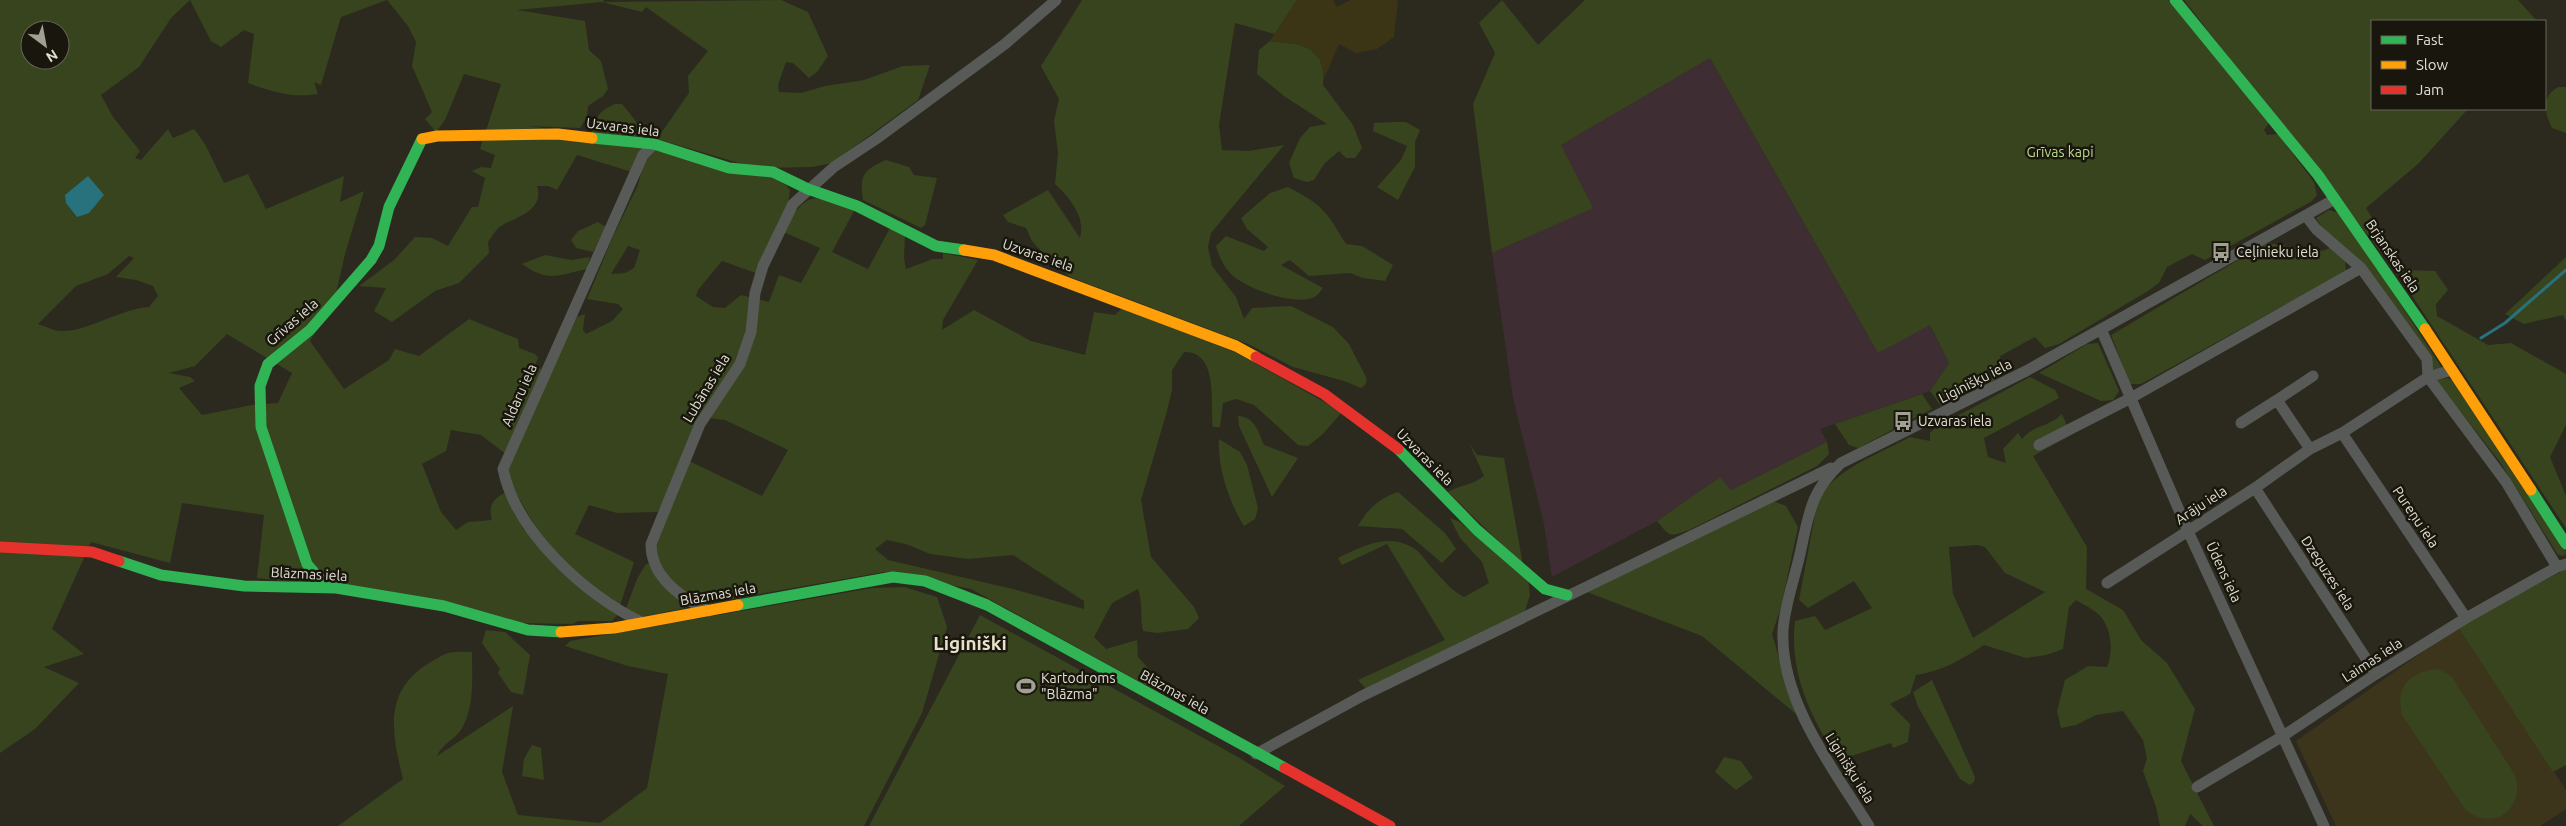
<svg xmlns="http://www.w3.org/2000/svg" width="2566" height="826" font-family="Ubuntu,sans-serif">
	<rect width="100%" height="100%" fill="#2c2a1f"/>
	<path fill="#3e2e34" d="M1710,58L1878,353L1929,324L1949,363L1930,391L1820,429L1827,442L1731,490L1720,477L1657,521L1552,577L1544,524L1513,398L1492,253L1592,208L1561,145Z"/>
	<path fill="#3c351c" d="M2458,627L2566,790V809L2540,826H2336L2296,741Z"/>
	<path fill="#37441e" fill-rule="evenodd" d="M0,0H604L603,2L781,0L808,12L828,56L817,72L809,78L793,63L786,62L778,85L779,92L801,93L825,86L864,80L903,66L930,65L918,100L832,163L812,167L756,168L657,139L689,93L688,76L708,51L646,7L642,12L602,2L517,10L585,21L589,50L601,61L608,89L603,96L588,106L587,117L580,128L529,126L648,145L632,172L577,155L557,190L548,186H537C545,211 515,217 501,226C496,229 492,237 488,242L489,253L459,283L435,291L392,322L374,311L386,288L359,286L394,260L415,237L432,238L448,246L472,207H478L485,178L472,171L481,167L491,168L495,155L480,149L501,84L464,74L445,120L436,132L425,119L432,112L412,66L416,42L408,26L387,0L341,17L321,85L314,82L318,94C293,98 273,92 248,83L254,34L244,30L221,47L211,41L190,0L171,18L139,67L101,95L113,117L140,151L135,158L141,160L168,129L173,138L194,129L205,144L224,183L248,174L266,209L344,176L340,202L364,191L345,254L335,298L310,341L344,389L389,360L395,349L419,356L469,319L518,339L519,348L535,354L538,358L535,366L549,373L577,317L585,314L583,330L586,334L612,321L623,309L618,304L587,299L612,239L638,185L645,158L654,150L770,176L786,185L790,190L788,205L756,273L722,261L698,290L696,296L713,307L725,308L741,295L769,302L779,275L801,283L820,248L781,231C809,192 809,192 855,209L832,252L868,269L890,228L905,235L904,258L906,269L933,259H943V253L978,260L943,320L942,330L974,310L1031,341L1085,355L1094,312L1115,315L1122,308L1237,353L1342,412L1323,434L1308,446L1298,445L1254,405L1236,399L1223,403L1220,427H1213C1210,404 1219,351 1184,352L1172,370V390L1167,411L1141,500L1151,557L1194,607L1199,618L1188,629L1157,633L1143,631C1140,616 1143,603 1138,589L1112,603L1094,637L1106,649L1137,640L1138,657L1174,696L1158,692L971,589L884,572L709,603L684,592L668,577L657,558L655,542L689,461L762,496L788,450L725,420L708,418L658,512L617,513L589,505L575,534L634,562L617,615L612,621H578L573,624L516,623L295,582L257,578L264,515L182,503L170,563L91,542L52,629L84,654L44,667L79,683L35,729L0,753ZM30,30H60V60H30ZM628,246L640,250L634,268L625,273L611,274ZM129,256L134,258L116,277L136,280L153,286L158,296L149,307C120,309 84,333 61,331C53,331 45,326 38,324L76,286L108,274ZM227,334L292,373L278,403L252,405L202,415L179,388L195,381L190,377L169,373L195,366ZM451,430L481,435L511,458L506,468L508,479L536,528L525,531L514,513L506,492C493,499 488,505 492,520L468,522L456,530L441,512L422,464L446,451ZM887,540L906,544L930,554L968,559L1013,555L1084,601V609L1013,589L888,560L875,549Z
		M1082,0H1297L1275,34L1235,23L1219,125L1222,150L1249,151L1284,145L1211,233L1208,247L1212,266L1236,297L1244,319L1252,308L1291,306L1333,327L1349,344L1367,379L1365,385L1361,388L1344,381L1293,367L1248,344L1070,277L1042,252L1032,241L1026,228L1008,222L1003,215L1048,190L1080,238C1086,217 1070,198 1055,184L1058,153L1054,121L1059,99L1041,66Z
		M1502,0L1538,45L1585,0H2168L2269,123L2264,130L2267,135L2278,134L2314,182L2317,195L2312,201L2205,260L2192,254L2167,267L2159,283L2148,291L2059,344L2045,348L2035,337L2000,356L2002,370C1992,389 1964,398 1946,408L1941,406L1930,391L1949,363L1930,325L1878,353L1710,58L1561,145L1593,208L1492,253L1473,104L1495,53L1479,23Z
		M2184,0H2518L2537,21H2372V109H2468L2418,164L2366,208L2404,270L2435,271L2448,290L2436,304L2437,316L2488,345L2511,343L2566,374V425L2550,457L2566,496V528L2395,270Z
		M1270,41L1306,45L1319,58L1324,66L1323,85L1353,125L1362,148L1355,158H1346L1339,151L1324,164L1314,180L1307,182L1294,178L1289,163L1300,138L1310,127L1327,124L1284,96L1257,74L1259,50Z
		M2558,87H2566V133L2552,128C2544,112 2541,97 2558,87Z
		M615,104H622L635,120L643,137L592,133C594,117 601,110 615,104Z
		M1395,122H1406L1420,130L1415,142V167L1398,200L1377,187L1401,160L1407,146L1373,131L1374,123Z
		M886,160L909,167L914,175L937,178L925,225L921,228L863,200C859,176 864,169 886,160Z
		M1288,187C1324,206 1325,210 1346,244L1362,246L1393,265L1385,281L1363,278L1350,273L1309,276L1290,260L1281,265L1323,288C1321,290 1318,295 1316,296C1298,308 1244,288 1231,274C1223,266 1219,256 1216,246L1226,236L1264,251L1268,247L1247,229L1241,218L1270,193Z
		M2329,210L2342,214L2442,368L2438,370L2433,369L2390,302L2322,227L2316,218Z
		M598,222L606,227L593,252L576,248L571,240L578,231Z
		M2267,243L2322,251L2330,248L2345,261L2346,271L2141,384H2130L2111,335Z
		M545,255L571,260L590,257L587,269C557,275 549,283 522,264Z
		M2566,257V321L2563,315L2524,324L2505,314Z
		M2098,343L2119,391L2113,400L2101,401L2039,373L2087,344Z
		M2030,377L2055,390L2059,398L1984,438L1988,457L2006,463L2003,449L2018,433L2022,439C2036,423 2046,429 2062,414L2071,435L2033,456L2087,547L2086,589L2123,610L2141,640L2167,663L2195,709L2181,761L2214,826H2203L2190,814L2185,826H2160L2156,807L2143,771L2147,758L2143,740L2123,711L2096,715L2076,725L2061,728L2057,711L2065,680L2088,666L2107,667C2113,653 2112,632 2102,618C2097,611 2084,605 2076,600L2069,607L2063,649L2046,655L2026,658L1984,645C1961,660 1942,671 1916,675L1910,694L1890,704L1910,724L1908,742L1893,748L1891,743L1839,760C1811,719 1789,673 1795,621L1815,616L1825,630L1872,608L1854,581L1808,608L1799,600L1818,499C1837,468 1879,454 1910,437L1930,441V433L1935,428ZM1977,545L1985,547L2005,573L2045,592L1973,638L1953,594L1949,547Z
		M2448,378L2453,380L2566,552L2564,556L2558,555L2500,462L2435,379Z
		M1922,394L1932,409L1858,448L1849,445L1835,424Z
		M1238,416C1255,417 1258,431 1264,445L1298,458L1272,497L1239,426Z
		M1219,439L1240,452L1247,465L1258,508L1255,519L1244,526C1229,502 1217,467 1219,439Z
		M1827,442L1829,454L1817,466L1689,530C1669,537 1670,537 1657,521L1720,477L1731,490Z
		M1469,443L1477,455L1504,458L1523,565L1448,492C1460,485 1473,485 1484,476Z
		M1398,492L1445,533L1456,549L1442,563L1402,529L1358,526C1367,509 1380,498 1398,492Z
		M1773,501L1786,506L1798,527L1781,607L1772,634L1796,714L1702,636L1587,592Z
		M1450,518L1460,522L1528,580L1530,595L1525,611L1367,690L1358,680L1445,640L1387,544L1342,565L1338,558C1363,546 1388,532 1415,549C1421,553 1427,563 1433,569C1443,580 1451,590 1464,597L1489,583L1482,562L1460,538Z
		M646,564H650L687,604L686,608L636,618L625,611L637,579Z
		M2566,569V765L2553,772L2458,627Z
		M904,587L937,597L947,627L922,713L864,826H338L403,779C392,735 383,693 426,665C447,652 447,651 472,652C472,678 475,707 461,730C454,740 442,744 437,756L513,706L502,772L518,815L600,823L647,788L668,674L628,666L565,646L570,641L872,588Z
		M980,615L1238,757L1285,786L1239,826H869Z
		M486,630L505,632L530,655L523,695L511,692L498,673L500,669L482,643Z
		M2438,669L2452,677L2515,775C2523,797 2508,824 2482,818C2476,817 2470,813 2465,809L2402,715C2395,686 2410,672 2438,669Z
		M1932,680L1975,777L1974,782L1970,785L1960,779L1918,707L1913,692Z
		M532,745L541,748L544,780L522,776L524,759Z
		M1724,757L1741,761L1753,778L1736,790L1715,772Z"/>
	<path fill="#3b3415" d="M1297,0H1333L1337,7L1351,0H1398L1394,37L1377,49L1356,53L1339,44L1323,81C1325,45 1299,44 1270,41Z"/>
	<path fill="#27727d" d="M88,176L104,195L89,213L77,217L66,203L65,195Z"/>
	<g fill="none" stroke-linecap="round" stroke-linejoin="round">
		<path stroke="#27727d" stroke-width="3" d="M2481,338L2505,323L2566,270"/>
		<path stroke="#575a57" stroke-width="11" d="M2306,216L2316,229L2361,268L2427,359L2428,377L2506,482L2557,567
			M2101,329L2188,531L2324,826
			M2241,423L2277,400
			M2342,433L2466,618
			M2039,445L2129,399L2361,268
			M2310,449L2277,400L2313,376
			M2255,488L2376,674
			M2107,583L2255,488L2310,449L2342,433L2428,377L2452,370
			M709,611C681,598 651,577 651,544L700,424L740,364L751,332L755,293L763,266L793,204L834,167L876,139L1005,44L1056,0
			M641,622C585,594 516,533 503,469L643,155L654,144
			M1256,754L1362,696L1831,468
			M2197,787L2283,736L2376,674L2466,618L2557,567L2566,564
			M1869,826C1834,770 1780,701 1783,631C1784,607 1795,577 1800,554C1809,514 1810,492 1841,463L2026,371L2335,199"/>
		<path stroke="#30b455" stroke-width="11" d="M2175,0L2318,175L2425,329
			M592,138L654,144L729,168L773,172L808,189L857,206L936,246L964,250
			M1398,449L1477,530L1545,589L1567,595
			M2531,490L2566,544
			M119,561L161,575L244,586L336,588L444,606L528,630L561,632
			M336,588L320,579L307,564L261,427L260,386L268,364L310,330L371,260L379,246L389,207L422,139
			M738,605L893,577L925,581L987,605L1285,768"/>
		<path stroke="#ff9f0a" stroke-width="11" d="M422,139L437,136L558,134L592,138
			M964,250L994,255L1236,346L1256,357
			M2425,329L2531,490
			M561,632L614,628L738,605"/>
		<path stroke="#e5322d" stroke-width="11" d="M1256,357L1324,394L1398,449
			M0,547L92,552L119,561
			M1285,768L1390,826"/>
	</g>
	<defs>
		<g id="bus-bare" transform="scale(1.5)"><path d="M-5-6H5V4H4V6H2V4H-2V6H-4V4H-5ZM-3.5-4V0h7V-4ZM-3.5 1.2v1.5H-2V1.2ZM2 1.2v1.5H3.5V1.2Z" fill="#a29f93" stroke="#18160d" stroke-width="2.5" paint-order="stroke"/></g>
		<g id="stadium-bare" transform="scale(1.5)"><path d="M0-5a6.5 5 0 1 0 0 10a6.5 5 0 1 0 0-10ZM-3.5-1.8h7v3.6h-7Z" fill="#a29f93" stroke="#18160d" stroke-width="2.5" paint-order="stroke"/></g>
	</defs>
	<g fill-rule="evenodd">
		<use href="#bus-bare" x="2221" y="252"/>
		<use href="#bus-bare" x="1903" y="421"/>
		<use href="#stadium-bare" x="1026" y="686"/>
	</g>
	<g text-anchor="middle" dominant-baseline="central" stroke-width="5" stroke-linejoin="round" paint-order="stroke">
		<g font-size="14" fill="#e1ded1" stroke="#18160d">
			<text transform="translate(623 127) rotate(7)">Uzvaras iela</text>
			<text transform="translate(1038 255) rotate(19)">Uzvaras iela</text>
			<text transform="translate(2393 256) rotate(56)">Brjanskas iela</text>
			<text transform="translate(292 322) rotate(-41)">Grīvas iela</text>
			<text transform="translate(1975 381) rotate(-27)">Liginišķu iela</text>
			<text transform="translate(706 388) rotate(-59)">Lubānas iela</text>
			<text transform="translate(519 395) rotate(-66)">Aldaru iela</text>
			<text transform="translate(1425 457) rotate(45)">Uzvaras iela</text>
			<text transform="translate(2201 505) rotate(-33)">Arāju iela</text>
			<text transform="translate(2416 517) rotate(56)">Pureņu iela</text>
			<text transform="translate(2224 572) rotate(65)">Ūdens iela</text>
			<text transform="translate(2328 573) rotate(57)">Dzeguzes iela</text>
			<text transform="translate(309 574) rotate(3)">Blāzmas iela</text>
			<text transform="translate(718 594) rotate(-10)">Blāzmas iela</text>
			<text transform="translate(2372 660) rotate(-33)">Laimas iela</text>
			<text transform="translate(1175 692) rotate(29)">Blāzmas iela</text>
			<text transform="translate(1850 768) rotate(58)">Liginišķu iela</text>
		</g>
		<g font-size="14" fill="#bddd8d" stroke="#18160d">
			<text x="2060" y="152">Grīvas kapi</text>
		</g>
		<g font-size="14" fill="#e1ded1" stroke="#18160d" text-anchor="start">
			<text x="2236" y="252">Ceļinieku iela</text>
			<text x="1918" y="421">Uzvaras iela</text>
			<text x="1041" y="678">Kartodroms<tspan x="1041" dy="16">"Blāzma"</tspan></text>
		</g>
		<g font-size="19" font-weight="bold" fill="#e6e1c8" stroke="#18160d">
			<text x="970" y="643">Liginiški</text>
		</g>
	</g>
	<rect x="2371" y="20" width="175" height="90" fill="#18160d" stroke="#68665b"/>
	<rect x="2381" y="36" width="25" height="8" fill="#30b455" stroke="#68665b"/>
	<text x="2416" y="45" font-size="15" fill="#e1ded1">Fast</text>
	<rect x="2381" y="61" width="25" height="8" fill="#ff9f0a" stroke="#68665b"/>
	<text x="2416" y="70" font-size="15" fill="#e1ded1">Slow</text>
	<rect x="2381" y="86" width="25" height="8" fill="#e5322d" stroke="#68665b"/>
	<text x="2416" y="95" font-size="15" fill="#e1ded1">Jam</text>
	<g transform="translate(45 45) rotate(148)"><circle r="24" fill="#18160d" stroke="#68665b"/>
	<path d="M0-4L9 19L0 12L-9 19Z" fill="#a29f93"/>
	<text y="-8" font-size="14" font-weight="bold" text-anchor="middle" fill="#e1ded1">N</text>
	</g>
</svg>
